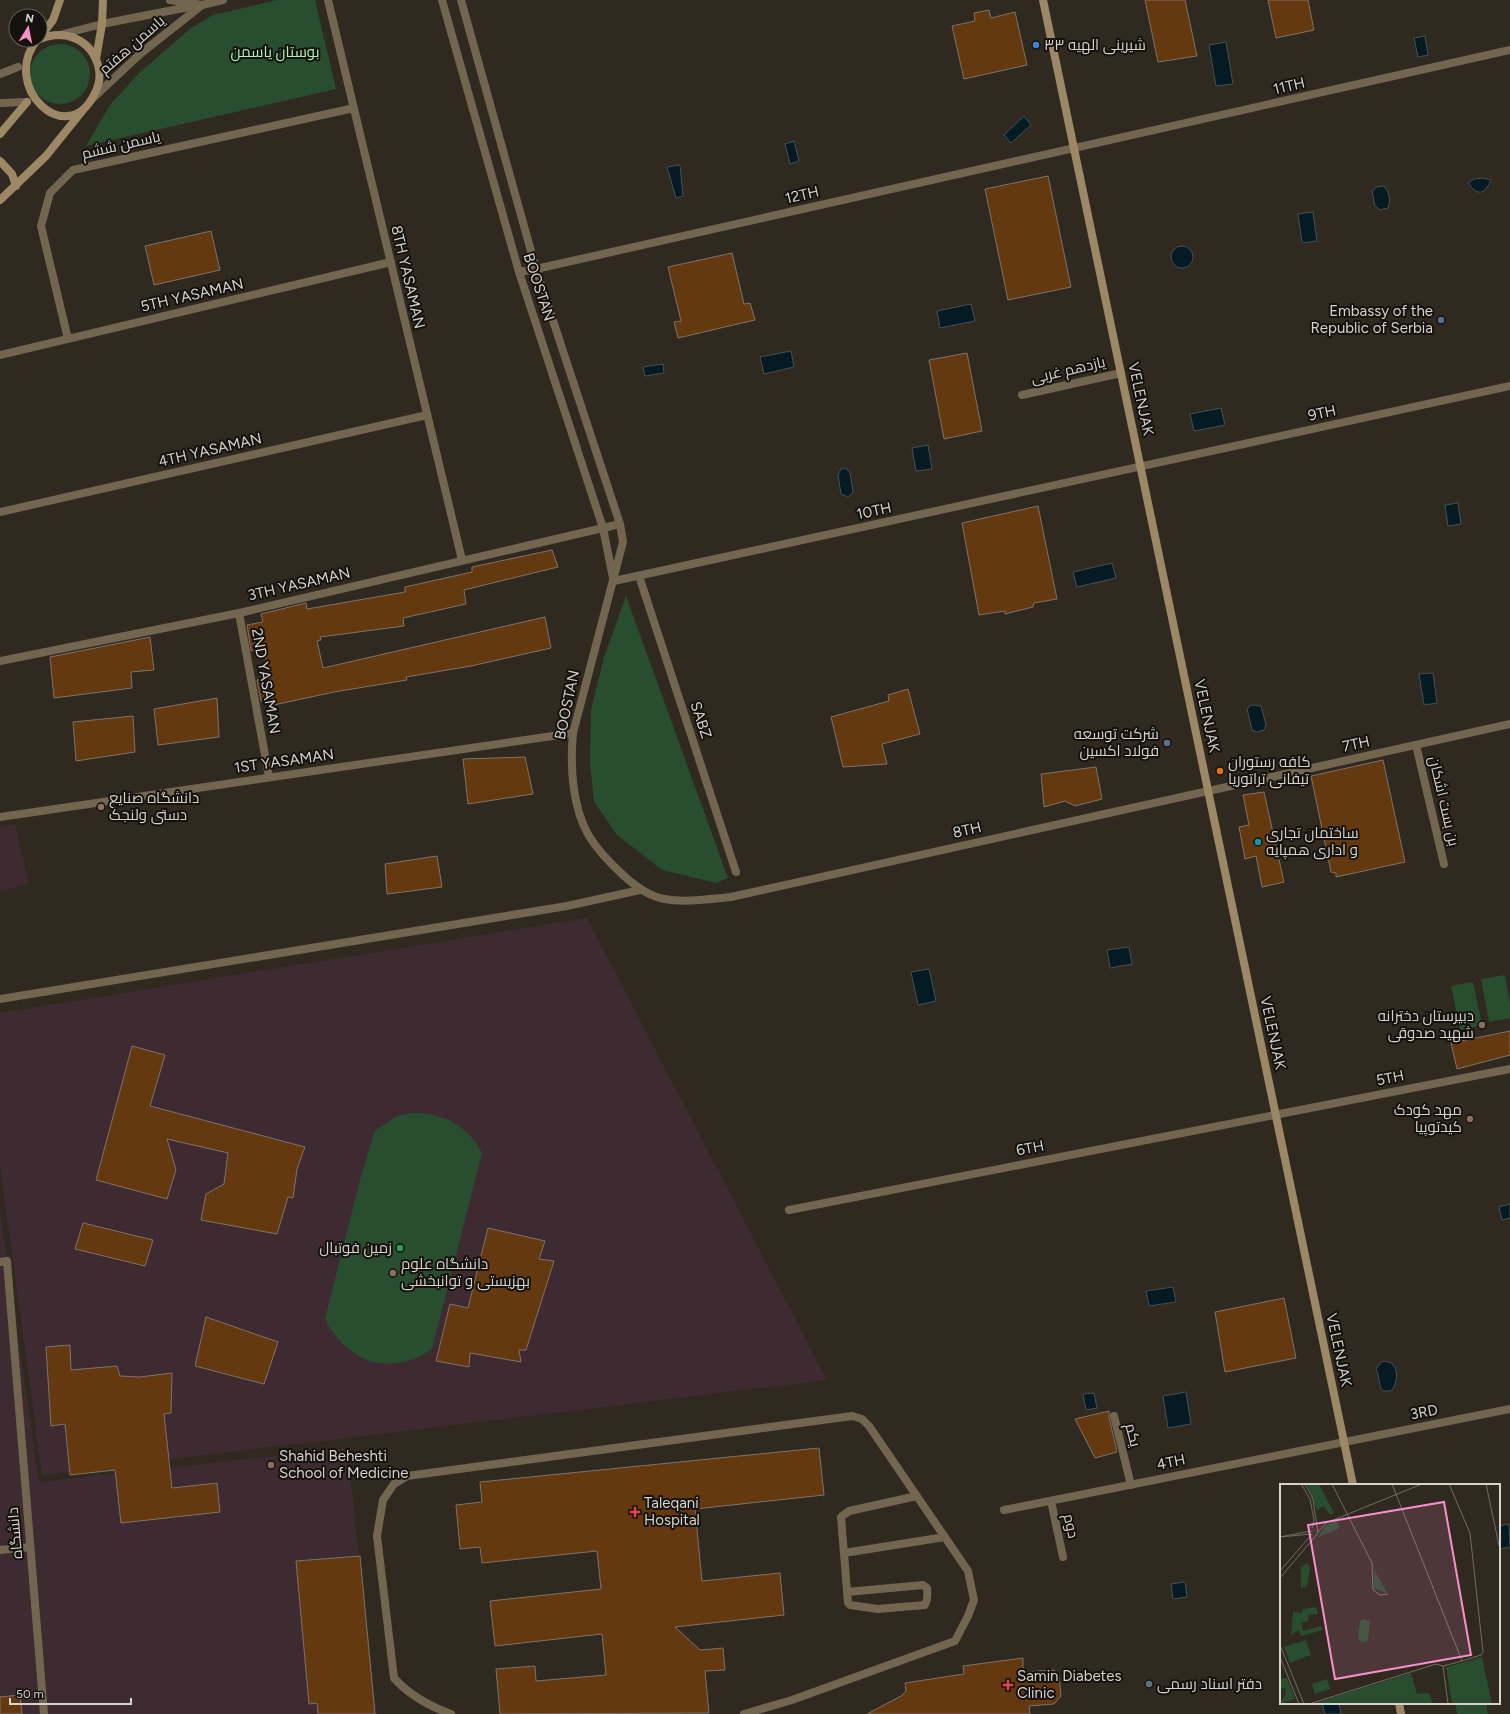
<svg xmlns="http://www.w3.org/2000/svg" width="1510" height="1714" font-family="Figtree,Cairo,sans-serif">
	<rect width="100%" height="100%" fill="#2f291f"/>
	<path fill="#3e2b31" d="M15,824L29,884L0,891V827Z
		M587,918L827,1380L42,1475L0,1166V1013Z
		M0,1212L39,1482L347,1448L377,1714H0Z"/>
	<path fill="#284d2f" d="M277,0H315L336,89L86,146L110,105L139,73L191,28L213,15Z
		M30 74a30 30 0 1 1 60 0a30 30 0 1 1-60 0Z
		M626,596L728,878L716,883L662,870L617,835L594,802L590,763L591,710L604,657Z
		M1505,975L1510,1003V1018L1489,1022L1481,979Z
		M1473,982L1482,1025L1460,1030L1451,986Z
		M412,1113C442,1112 469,1126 482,1153L432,1349C390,1378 347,1362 325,1319L361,1176L375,1131L397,1116Z
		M1455,1703H1486L1488,1714H1457Z"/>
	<path fill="#061a24" stroke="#445156" d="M1425,36L1428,55L1418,57L1414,38Z
		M1226,42L1233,84L1216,86L1209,45Z
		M1024,116L1031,125L1011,143L1004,135Z
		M794,141L799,161L790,164L785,144Z
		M680,165L683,196L676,198L667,167Z
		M1483,178L1491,180C1485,195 1477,196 1468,183L1474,179Z
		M1384,186C1389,191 1391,201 1388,208L1380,210L1375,206L1372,191L1377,187Z
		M1313,212L1317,241L1302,243L1298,214Z
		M1171 257a11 11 0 1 1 22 0a11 11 0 1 1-22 0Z
		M971,304L975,321L940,328L937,311Z
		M791,351L794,367L764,374L760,357Z
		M663,364L664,373L645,376L643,367Z
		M1221,408L1225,425L1194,431L1190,414Z
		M928,445L932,469L916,471L912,448Z
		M846,468L850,473L853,492L848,497L841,494L838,475L841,469Z
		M1458,503L1461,524L1448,526L1445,505Z
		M1112,563L1116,578L1077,587L1073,572Z
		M1433,673L1437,703L1424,705L1419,674Z
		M1251,705L1261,706L1266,725L1264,730L1257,732L1252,730L1247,709Z
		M1129,947L1132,964L1110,968L1107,950Z
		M929,969L936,1001L918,1005L911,972Z
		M1510,1204V1218L1502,1220L1499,1207Z
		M1173,1287L1176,1302L1149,1306L1146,1291Z
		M1381,1362C1399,1358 1400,1381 1391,1391H1383C1378,1387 1380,1376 1376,1369Z
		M1186,1392L1191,1424L1168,1428L1163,1396Z
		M1094,1393L1097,1408L1086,1410L1083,1394Z
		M1509,1524L1510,1547L1499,1549V1526Z
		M1185,1582L1187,1597L1173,1599L1171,1584Z
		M1322,1703H1339L1341,1714H1325Z"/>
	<path fill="#64390f" stroke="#7e736a" d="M1145,0H1185L1197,56L1158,62Z
		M1268,0H1308L1314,30L1276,38Z
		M989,10L991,18L1015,12L1027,65L964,79L952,26L975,21L974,13Z
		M1048,176L1071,287L1008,300L985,189Z
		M211,231L220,270L154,285L145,246Z
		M732,253L744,304L750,303L755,320L678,338L674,322L681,321L668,267Z
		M967,353L982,431L944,439L929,360Z
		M1038,506L1057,599L1034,603L1033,607L1005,614V611L979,615L962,523Z
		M552,550L558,567L464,590L466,604L403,618L404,626L320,637L321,640L317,641L323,668L545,617L551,648L471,666L406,677L407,680L334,692L274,705L273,698L261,701L257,680L270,678L263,645L251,651L247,625L263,622L261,614L306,603L307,609L405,592V587L472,572V567Z
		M150,637L154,670L131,672L132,688L54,698L50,657Z
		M908,689L920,734L882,744L887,764L843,767L831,717L889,701L888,695Z
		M217,698L219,737L158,745L154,709Z
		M133,716L135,752L76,761L73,722Z
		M525,757L533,794L468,804L463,759Z
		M1383,760L1405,862L1336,877V873L1331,872L1311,776Z
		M1096,767L1102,799L1075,806L1065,801L1044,807L1041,774Z
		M1264,792L1284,882L1262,887L1256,856L1245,859L1239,827L1249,825L1243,795Z
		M437,856L442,887L387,894L385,864Z
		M1510,1031V1055L1457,1069L1451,1043Z
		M132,1046L165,1055L150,1106L305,1147L297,1169L293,1198L288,1197L277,1234L201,1220L206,1194L224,1184L228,1153L167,1139L176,1170L167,1199L96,1180Z
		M83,1223L153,1240L145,1266L75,1249Z
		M488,1228L545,1241L539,1259L554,1261L526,1350H519L521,1362L470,1353L469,1367L436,1361L450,1304L468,1308Z
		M1284,1298L1296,1358L1225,1372L1215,1312Z
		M206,1317L278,1342L264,1384L195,1366Z
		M70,1345L71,1370L117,1366L120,1376L140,1377L172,1373L171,1413L164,1414L172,1488L217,1483L220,1512L121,1523L115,1470L70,1475L65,1424L51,1426L46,1347Z
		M1109,1411V1417L1117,1452L1095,1458L1075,1419Z
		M819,1448L824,1495L695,1509L702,1581L780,1573L784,1615L675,1627L700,1650L723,1648L725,1670L705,1671L709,1713L500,1714L496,1669L535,1666L536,1681L606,1675L602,1634L495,1646L490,1601L601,1589L597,1551L482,1563L480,1547L460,1549L456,1505L482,1502L480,1482Z
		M360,1556L375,1714H318L317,1703L309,1704L296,1561Z
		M1023,1658V1672L1054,1670L1059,1675L1061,1696L1054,1704L1029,1706L1030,1714H867L901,1696L906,1691L905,1683L964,1674L963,1666Z
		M20,1695L22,1714H0V1697Z"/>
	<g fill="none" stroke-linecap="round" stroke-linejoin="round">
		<path stroke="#736650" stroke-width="8" d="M844,1553L945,1537
			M847,1592L923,1585L927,1588C928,1595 928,1599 925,1605L878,1609L850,1605L848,1603L841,1517L849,1511L917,1496
			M451,1714C429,1706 410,1696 394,1678L377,1536L383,1500L394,1484L407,1476L852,1416L862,1419L869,1426L968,1571L974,1600L968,1616L955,1641L792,1700L744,1714"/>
		<path stroke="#736650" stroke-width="8" d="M63,34L102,24L199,5"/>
		<path stroke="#736650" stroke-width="8" d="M328,0L462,560
			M536,269L1510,50
			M68,339L41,226L50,193L73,170L354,108
			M0,355L391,262
			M1022,395L1121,373
			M0,512L427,415
			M639,576L736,872
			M614,581L1510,386
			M239,613L269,777
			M0,661L239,613L603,528
			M1416,745L1444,864
			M0,817L573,733
			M731,897L1510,724
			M0,999L567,906L640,890
			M789,1210L1510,1069
			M0,1262L7,1261L44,1714
			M1114,1416L1131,1485
			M1051,1501L1063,1557
			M1004,1510L1510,1409
			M0,1550L30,1547"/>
		<path stroke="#736650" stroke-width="8" d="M170,0L202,5L223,0
			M442,0L519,272L603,528L613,578
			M461,0L536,269L620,524L623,542L573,733C570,766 572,807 589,836C598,851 611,864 623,875C635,886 648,896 664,899C686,903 709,899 731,897
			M0,74L18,67
			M93,98L140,54L202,5
			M0,103L27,102
			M519,272L536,269
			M603,528L620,524"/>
		<path stroke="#9c8865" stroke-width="8" d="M1043,0L1353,1485
			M40,37L53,20L60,0
			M37,40C0,86 66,150 94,95C99,86 101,75 98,65C90,39 65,29 40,39
			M96,59L102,24L103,0
			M0,134L27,102
			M0,161L12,174L16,186
			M0,200L46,156L83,110
			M1399,1703L1401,1714"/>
	</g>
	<circle fill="#3f7fe0" stroke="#15120d" stroke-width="1.5" cx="1036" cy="45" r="4"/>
	<g fill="#5c6f8a" stroke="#15120d" stroke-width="1.5">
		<circle cx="1441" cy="320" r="4"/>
		<circle cx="1167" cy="743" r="4"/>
		<circle cx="1149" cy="1684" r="4"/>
	</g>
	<circle fill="#e8710a" stroke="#15120d" stroke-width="1.5" cx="1220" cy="771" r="4"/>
	<g fill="#8d6e63" stroke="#15120d" stroke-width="1.5">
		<circle cx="101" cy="807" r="4"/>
		<circle cx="1482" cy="1025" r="4"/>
		<circle cx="1470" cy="1119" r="4"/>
		<circle cx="393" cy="1273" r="4"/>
		<circle cx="271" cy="1465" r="4"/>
	</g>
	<circle fill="#0f9aa8" stroke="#15120d" stroke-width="1.5" cx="1258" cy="842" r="4"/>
	<circle fill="#2e9e5b" stroke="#15120d" stroke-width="1.5" cx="400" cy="1248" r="4"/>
	<g fill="#e0444e" stroke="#15120d" stroke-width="1.5">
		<path d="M633 1506h4v4h4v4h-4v4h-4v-4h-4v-4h4z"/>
		<path d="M1006 1679h4v4h4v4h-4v4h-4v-4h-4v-4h4z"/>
	</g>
	<g text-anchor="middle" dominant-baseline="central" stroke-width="4" stroke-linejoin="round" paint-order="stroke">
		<g font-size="15" fill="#d6d2cc" stroke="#15120d">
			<text transform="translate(132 45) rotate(-41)">یاسمن هفتم</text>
			<text transform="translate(1289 86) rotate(-13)">11TH</text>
			<text transform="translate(121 145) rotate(-13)">یاسمن ششم</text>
			<text transform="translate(802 195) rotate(-13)">12TH</text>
			<text transform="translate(408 277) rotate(77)">8TH YASAMAN</text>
			<text transform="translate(539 287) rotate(72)">BOOSTAN</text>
			<text transform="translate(192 295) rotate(-13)">5TH YASAMAN</text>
			<text transform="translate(1068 370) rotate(-13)">یازدهم غربی</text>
			<text transform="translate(1141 399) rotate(78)">VELENJAK</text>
			<text transform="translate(1322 413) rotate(-12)">9TH</text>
			<text transform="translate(210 450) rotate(-13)">4TH YASAMAN</text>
			<text transform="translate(874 511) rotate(-12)">10TH</text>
			<text transform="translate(299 584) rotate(-13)">3TH YASAMAN</text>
			<text transform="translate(266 681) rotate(80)">2ND YASAMAN</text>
			<text transform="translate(567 705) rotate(-78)">BOOSTAN</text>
			<text transform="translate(1207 716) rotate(78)">VELENJAK</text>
			<text transform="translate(701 720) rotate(72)">SABZ</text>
			<text transform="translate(1356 744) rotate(-12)">7TH</text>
			<text transform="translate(284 761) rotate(-8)">1ST YASAMAN</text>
			<text transform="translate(1444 801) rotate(77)">بن بست اشکان</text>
			<text transform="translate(967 830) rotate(-13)">8TH</text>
			<text transform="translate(1273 1033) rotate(78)">VELENJAK</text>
			<text transform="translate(1390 1078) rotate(-11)">5TH</text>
			<text transform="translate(1030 1148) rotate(-11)">6TH</text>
			<text transform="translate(1339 1350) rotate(78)">VELENJAK</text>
			<text transform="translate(1424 1412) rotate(-11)">3RD</text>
			<text transform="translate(1133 1435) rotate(76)">یکم</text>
			<text transform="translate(1171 1462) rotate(-11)">4TH</text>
			<text transform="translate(1071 1526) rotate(78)">دوم</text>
			<text transform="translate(15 1533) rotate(-95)">دانشگاه</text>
		</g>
		<g font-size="15" fill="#d6d2cc" stroke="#15120d" text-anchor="start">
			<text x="1044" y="45">شیرینی الهیه ٣٣</text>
			<text x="1433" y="311" text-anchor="end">Embassy of the<tspan x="1433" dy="17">Republic of Serbia</tspan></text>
			<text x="1159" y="734" text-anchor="end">شرکت توسعه<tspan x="1159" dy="17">فولاد اکسین</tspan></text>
			<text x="1228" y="762">کافه رستوران<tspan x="1228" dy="17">تیفانی تراتوریا</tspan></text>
			<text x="109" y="798">دانشگاه صنایع<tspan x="109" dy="17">دستى ولنجک</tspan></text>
			<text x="1266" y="833">ساختمان تجاری<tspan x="1266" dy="17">و اداری همپایه</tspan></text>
			<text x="1474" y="1016" text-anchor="end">دبیرستان دخترانه<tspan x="1474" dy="17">شهید صدوقی</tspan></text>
			<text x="1462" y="1110" text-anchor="end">مهد کودک<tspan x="1462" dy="17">کیدتوپیا</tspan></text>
			<text x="392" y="1248" text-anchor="end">زمین فوتبال</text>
			<text x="401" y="1264">دانشگاه علوم<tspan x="401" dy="17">بهزیستی و توانبخشی</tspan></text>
			<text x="279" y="1456">Shahid Beheshti<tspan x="279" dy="17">School of Medicine</tspan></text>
			<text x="644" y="1503">Taleqani<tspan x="644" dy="17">Hospital</tspan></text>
			<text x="1017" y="1676">Samin Diabetes<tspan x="1017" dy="17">Clinic</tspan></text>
			<text x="1157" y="1684">دفتر اسناد رسمی</text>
		</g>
		<g font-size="15" fill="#acf5b7" stroke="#15120d">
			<text x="275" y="52">بوستان یاسمن</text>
		</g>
	</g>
	<g transform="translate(1280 1484)">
		<rect width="220" height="220" fill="#2f291f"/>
		<path d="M27,0H39L54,29L50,31L44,22L37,26ZM56,36L60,44L38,53L46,41ZM27,79L30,84L27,102L21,104V83ZM94,85L107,109H106L94,104ZM36,123L38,130L28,131L29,137L21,139L23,147L41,142L43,146L21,152L19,146L11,151L13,128L22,129L23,125ZM84,135L90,137L88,156L83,158L78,155L80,137ZM26,156L31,171L10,179L4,163ZM202,173L212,220H172L166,183ZM131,189L137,210L149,209L153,220H32ZM7,194L15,215L0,220L6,209L5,204L0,205V195ZM47,195L50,205L35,210L32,200Z" fill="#284d2f"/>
		<path fill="none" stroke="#726d64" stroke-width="1" d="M21,0L30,15L34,36L32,44M25,0L33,15L38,49M52,0L92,79L93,106L100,111L108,110M112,0L182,177L163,182L168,220M169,0L190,49L203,168L201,171L182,177M206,0L220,66M38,48L46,39L142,0M0,53L31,50M0,53L31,47M0,87L32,50M0,94L38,49M0,161L24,220M0,173L19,220M29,220L156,180L163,182"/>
		<path fill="#f890cb" fill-opacity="0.15" stroke="#f890cb" stroke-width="2" d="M164,18L191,171L55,195L28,41Z"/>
		<rect width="220" height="220" fill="none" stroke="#d6d2cc" stroke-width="2"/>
	</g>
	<g transform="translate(28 28) rotate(10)"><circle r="19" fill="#15120d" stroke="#625f59"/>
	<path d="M0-3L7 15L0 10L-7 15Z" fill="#f890cb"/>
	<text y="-6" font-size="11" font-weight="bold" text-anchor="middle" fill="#d6d2cc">N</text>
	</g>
	<path d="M10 1698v6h121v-6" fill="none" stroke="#d6d2cc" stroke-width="2"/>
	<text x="16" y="1698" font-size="12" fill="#d6d2cc" stroke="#15120d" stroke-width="3" paint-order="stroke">50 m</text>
</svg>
